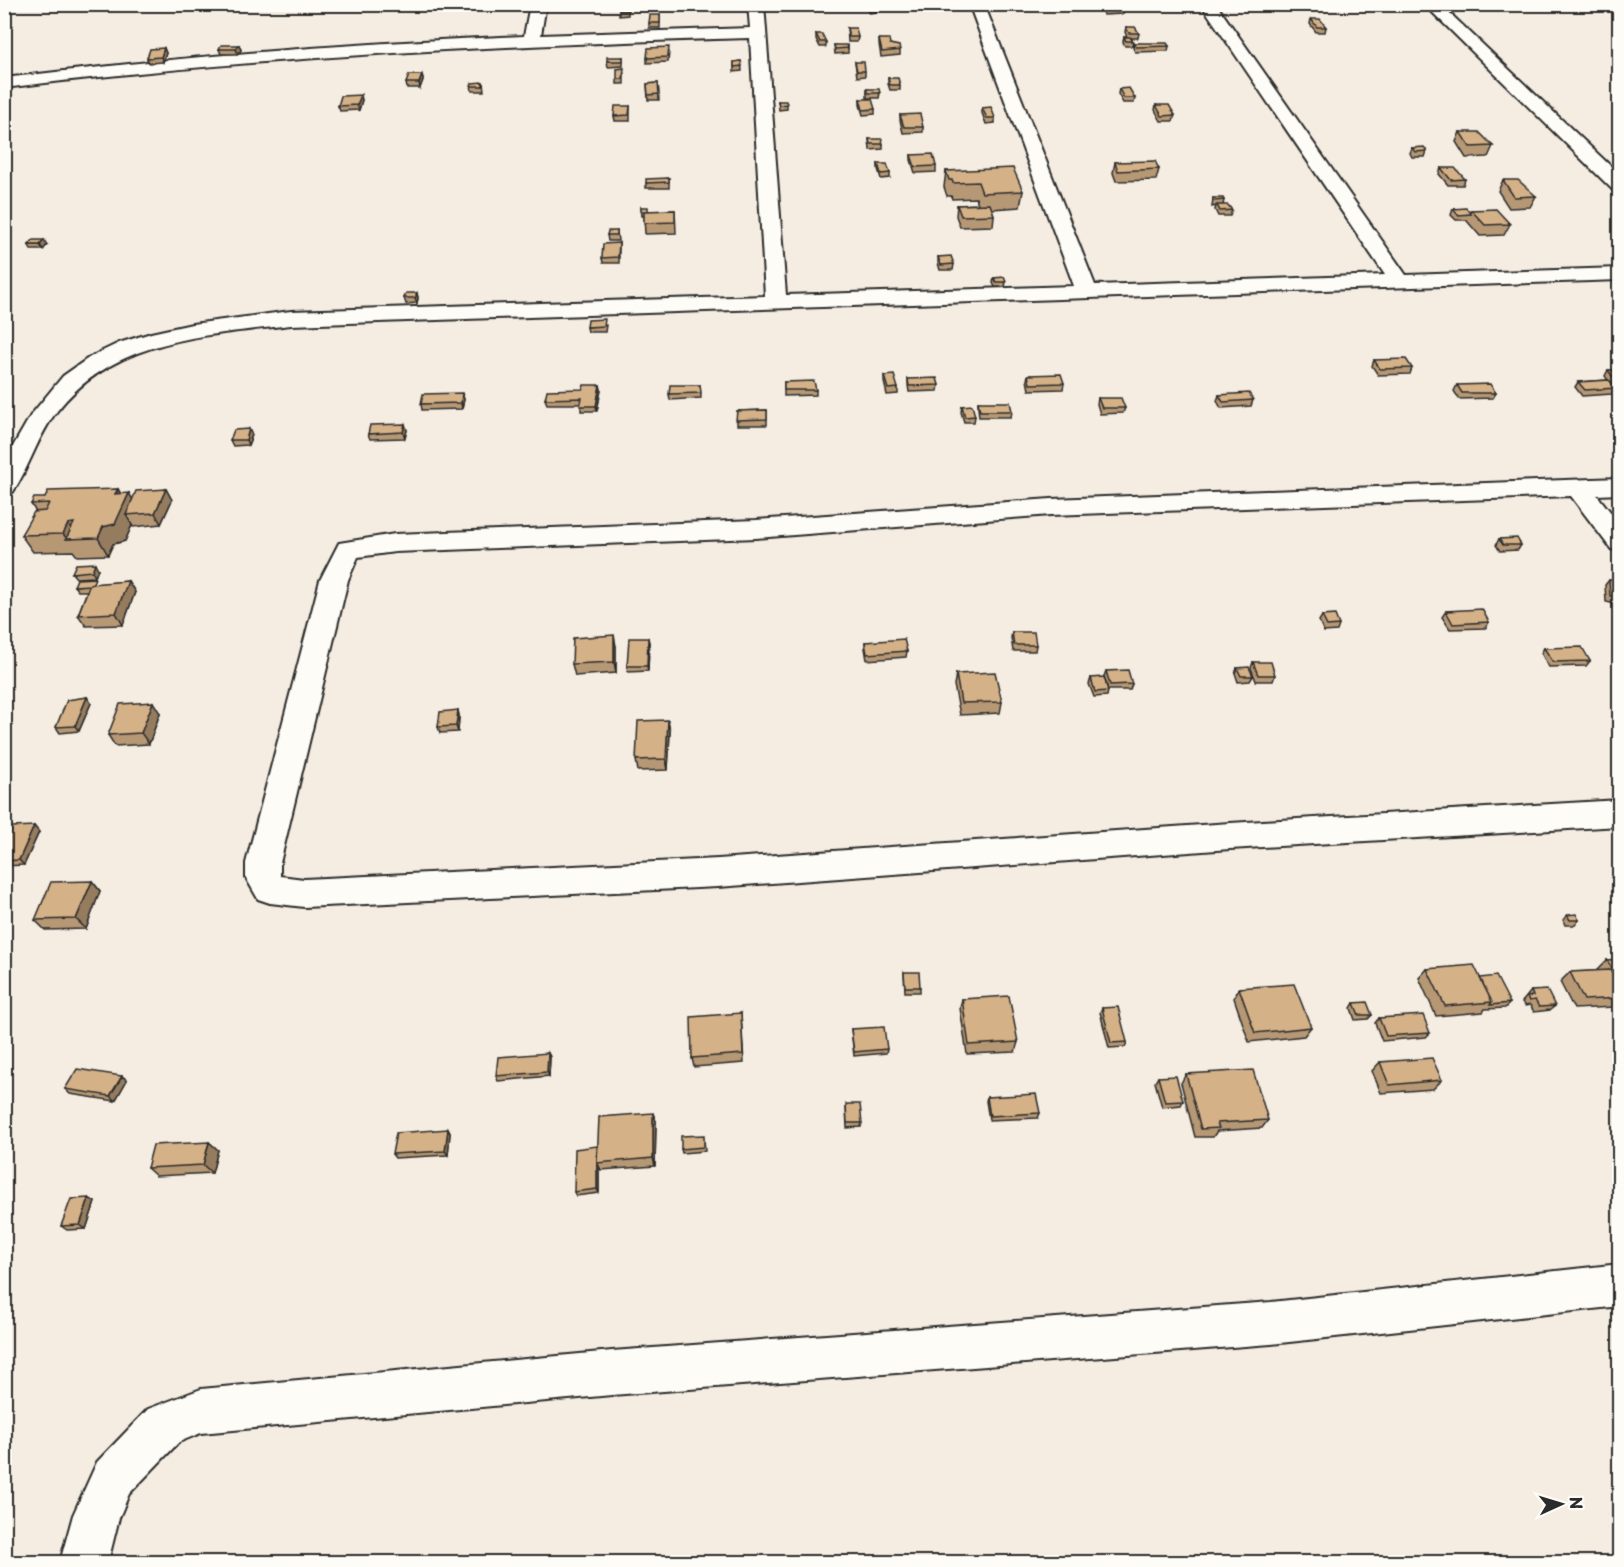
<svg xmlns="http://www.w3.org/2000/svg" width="1624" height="1567" font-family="'Playpen Sans',sans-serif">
	<rect width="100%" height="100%" fill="#f5ede1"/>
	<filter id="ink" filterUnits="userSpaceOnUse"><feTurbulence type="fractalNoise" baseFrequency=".0167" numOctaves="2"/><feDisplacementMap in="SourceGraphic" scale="12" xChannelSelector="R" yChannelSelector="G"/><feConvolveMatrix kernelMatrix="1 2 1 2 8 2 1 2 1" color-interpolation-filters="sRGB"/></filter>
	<g filter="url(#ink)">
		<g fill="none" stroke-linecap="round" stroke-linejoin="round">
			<g stroke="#2b2b2b" stroke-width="4">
				<path id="street" d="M530,4H546L541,35L750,28L748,4H764L786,295L1074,286L969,4H984L1095,285L1385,275L1201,4H1216L1406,275L1620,268V280L291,325C207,335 114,338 57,411C38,435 30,466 13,492L4,494V462L31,415L63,376L90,357L119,343L151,333L192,324L291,311L765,296L750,38C501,45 252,57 4,88V78C177,57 350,43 524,36Z
					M1424,4H1440L1620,175V192L1613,190Z
					M1620,478V494L1597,495L1620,524V552L1611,549L1571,496L1051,515L756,538L395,552L358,557L348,580L280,863V876L304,879L718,859L1230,823L1620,800V826L1230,849L718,887L304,907L270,903L258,899L246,878V863L320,580L339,543L395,534L756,520L1051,499Z
					M1620,1264V1306L1271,1344L612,1395L201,1433L179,1442L129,1494L119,1518L108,1562H60L73,1515L97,1462L148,1409L201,1389L612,1351L1271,1302Z"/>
			</g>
			<use href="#street" fill="#fdfcf7" fill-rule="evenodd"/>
		</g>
		<path fill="#b79874" stroke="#2b2b2b" stroke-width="1.5" d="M628,4V15L619,16V11Z
			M869,4L877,8L876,12L869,13Z
			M1098,4H1124L1123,14L1104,15Z
			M660,15V28H649V23Z
			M1311,19L1326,27L1325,32H1316L1310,24Z
			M1126,27L1139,33L1138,38H1131L1133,41L1132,46H1125L1123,42L1124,37H1127L1125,32Z
			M847,28L858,37L857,42H848Z
			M816,34L826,42V47H820L816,39Z
			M879,39L890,44L900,50V55L881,57L879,44Z
			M1134,43L1169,46L1168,51L1135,52L1133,48Z
			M239,45L241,50L238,54H221L219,49Z
			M834,45L848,48V53L835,54Z
			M164,48L166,53L163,62L149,63L147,58Z
			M669,52L668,62L647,63V58Z
			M623,57V66L608,67L607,61Z
			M741,61L742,71L734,72V62Z
			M855,62L865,71V76L857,77Z
			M624,74V84H617V79Z
			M422,75L423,80L420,88H407L406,83Z
			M888,78L900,85V90H890L888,84Z
			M483,82L484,91H472L471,86Z
			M658,83L659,100H648L647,84Z
			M867,89L880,93L879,98H867Z
			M1119,89L1135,98L1134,103H1123L1118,94Z
			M860,99L875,109V114L863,115L860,105Z
			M362,100L359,110L340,111L338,106Z
			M778,101L787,104V109L779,110Z
			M1156,105L1175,115L1173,121H1161L1155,110Z
			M630,106V121H615L614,116Z
			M982,108L995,118V123L986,124L982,113Z
			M900,115L923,127V132L903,133L900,120Z
			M1460,132L1493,146L1488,157L1466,158L1456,142Z
			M869,139L883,144V149L870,150Z
			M1412,148L1427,151L1425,157H1412L1410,153Z
			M911,155L936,166V172L915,173L911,160Z
			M1115,162L1159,169L1156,180L1116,181L1113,173Z
			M878,164L890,173V178L881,179L878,169Z
			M1441,168L1465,179L1463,185H1448L1439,174Z
			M946,171L1023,191L1020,207L992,209L994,215L993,226L960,227L956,216L957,205L978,204L976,198L952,199L951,196H947L944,187Z
			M669,178V188H646V183Z
			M1503,180L1536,196L1530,207L1509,208L1498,191Z
			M1213,198L1224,200L1223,205L1232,210L1230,216H1218L1215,210L1216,206L1212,207Z
			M641,207L648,211L675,210L676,233L645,234L644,216H642Z
			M1453,209L1470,213L1471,210L1510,224L1504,235L1480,236L1467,221V220H1456L1451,215Z
			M617,231L618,241H608L607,235Z
			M619,243V263H603L602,258Z
			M29,245H47L43,250H31Z
			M938,257L954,264L953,270H940L938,263Z
			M994,278L1006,282L1005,287H995L993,283Z
			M417,293L418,298L417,303L406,304L404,298Z
			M606,325L605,332H588L587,327Z
			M1374,360L1412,368L1410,374L1378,375L1372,366Z
			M1608,370H1620V381L1610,382L1616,388L1612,394L1582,396L1575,387L1578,382L1608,380L1605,376Z
			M1028,375L1064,383L1063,389L1029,390L1027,380Z
			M884,376L898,388V394L887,395L884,382Z
			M908,379L939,385L938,391L909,392L908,385Z
			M784,382L816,390V395L784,396Z
			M1620,384V395L1616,390Z
			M600,385L601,390L597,411H581V404H547L545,399Z
			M700,385L701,398L670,400L669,394Z
			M1457,385L1496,393L1493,398L1459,399L1454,391Z
			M1219,395L1253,400L1251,406L1221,408L1217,401Z
			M1098,398L1125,408L1123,413L1100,414L1097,404Z
			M464,399L462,409L422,410L421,404Z
			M978,402L1012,411L1011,417H979L978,408Z
			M962,406L975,416L974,422H964L961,412Z
			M767,410V425H737V411Z
			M407,430L405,438L370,439L368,434Z
			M252,435L248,445L233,446L230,440Z
			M118,489L121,494L133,500L166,489L172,500L161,524L133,527L132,525L125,541L113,544L108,555L77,556L73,551L33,552L21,535L36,512L31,504L45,498Z
			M1499,539L1521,545L1518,550L1500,551L1496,545Z
			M98,569L95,577L76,578L72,573Z
			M1609,580L1620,582V605L1606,602L1605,585Z
			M128,581L135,592L123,625L86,626L78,615L87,591H78L74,586Z
			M1446,611L1489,622L1486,628L1450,629L1442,617Z
			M1322,616L1339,625L1337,631L1324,632L1319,621Z
			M1012,632L1036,645L1035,651H1013L1011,638Z
			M648,638L649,643L648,671L628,672L627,666Z
			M865,642L907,651L906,657L867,660L865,648Z
			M616,646V673L575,676L572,664Z
			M1544,648L1590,661L1586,666L1549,667L1541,653Z
			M1253,662L1275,675L1273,681H1256L1251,668Z
			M1237,668L1253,676L1250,681L1238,682L1235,673Z
			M1106,671L1132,684L1130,690H1108L1104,676Z
			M956,674L1002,702L1000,713L960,715L954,685Z
			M1091,678L1108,691L1107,696L1094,697L1089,684Z
			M87,697L91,703L79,731L60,733L56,727Z
			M458,710L459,716L458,732L440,733L438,727Z
			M160,713L149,744L115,746L108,735Z
			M670,731L668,770L638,771L636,760Z
			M34,826L39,832L24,865L4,866V843Z
			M92,881L100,891L86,929L45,930L35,920Z
			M1567,915L1579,920L1574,925H1565L1563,920Z
			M1620,959V1008H1618L1616,1005L1614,1007L1574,1009L1560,982L1570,972L1597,971V970L1607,960Z
			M1427,969L1480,978L1510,1003L1505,1008L1485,1009L1483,1012L1436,1016L1419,978Z
			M904,972L920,987V992H905Z
			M1239,988L1311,1027L1304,1036L1249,1042L1234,998Z
			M1531,991L1555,1006L1550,1010L1534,1012L1530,1005L1525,1006L1522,1002Z
			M962,999L1018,1042L1015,1052L967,1054L960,1008Z
			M1354,1003L1372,1015L1368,1019L1355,1020L1351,1008Z
			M1102,1008L1127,1042L1125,1047L1109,1048L1100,1012Z
			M741,1013L744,1063L694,1067L692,1058Z
			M1379,1018L1430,1033L1426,1037L1382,1041L1375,1023Z
			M851,1029L887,1049L886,1053L854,1056Z
			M548,1053L550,1057L549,1076L498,1081L496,1076Z
			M1380,1062L1442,1080L1433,1089L1381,1093L1372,1071Z
			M1186,1074L1268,1120L1262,1128L1217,1131L1213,1137H1195L1181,1083Z
			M122,1076L127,1080L115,1101L70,1094L65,1089Z
			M1158,1077L1183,1101L1181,1105L1162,1107L1155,1082Z
			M987,1097L1040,1113L1038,1118L989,1120L986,1101Z
			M846,1108L862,1123L861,1127L847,1128Z
			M656,1121L655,1166L601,1170L599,1166V1193L576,1196L574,1192L598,1149Z
			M448,1129L450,1133L448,1155L395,1158L392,1154Z
			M704,1139L705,1151L682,1153L681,1149Z
			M209,1142L218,1150L212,1173L156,1176L147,1168Z
			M89,1198L95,1202L86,1229L67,1230L61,1226Z"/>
		<path fill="#957c5e" stroke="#2b2b2b" stroke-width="1.5" d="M239,45L241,50L238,54L236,49Z
			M164,48L166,53L163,62L161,57Z
			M422,75L423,80L420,88L419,83Z
			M361,95L362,100L359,110L357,105Z
			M44,240L47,245L43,250L40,245Z
			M417,293L418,298L417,303L415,298Z
			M600,385L601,390L597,411L596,406Z
			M462,393L464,399L462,409L461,403Z
			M405,424L407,430L405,438L403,432Z
			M249,429L252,435L248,445L246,440Z
			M118,489L125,502L129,493L139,510L126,515L132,525L125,541L113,544L108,555L98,538L103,527Z
			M166,489L172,500L161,524L155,513Z
			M68,524L78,538L67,539L63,534Z
			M95,563L98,569L95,577L92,571Z
			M128,581L135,592L123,625L116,613Z
			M614,635L616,646V673L614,662Z
			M648,638L649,643L648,671L647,666Z
			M87,697L91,703L79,731L75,726Z
			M153,702L160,713L149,744L141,733Z
			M458,710L459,716L458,732L456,726Z
			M668,720L670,731L668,770L666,759Z
			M34,826L39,832L24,865L19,860Z
			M92,881L100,891L86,929L76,919Z
			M548,1053L550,1057L549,1076L547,1072Z
			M122,1076L127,1080L115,1101L110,1096Z
			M653,1113L656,1121L655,1166L653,1158Z
			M448,1129L450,1133L448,1155L445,1151Z
			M209,1142L218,1150L212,1173L203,1165Z
			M597,1163L599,1166V1193L597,1189Z
			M89,1198L95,1202L86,1229L80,1225Z"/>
		<path fill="#d5b187" stroke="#2b2b2b" stroke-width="1.5" d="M619,4H628V10L619,11Z
			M869,4H876L877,8H870Z
			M650,15H660V23H649Z
			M1311,19H1320L1326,27H1317Z
			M1126,27H1135L1139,33H1129Z
			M847,28H856L858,37H849Z
			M816,34H822L826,42H820Z
			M1124,37H1130L1133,41H1126Z
			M879,39H889L890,44L899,46L900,50L882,52Z
			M1134,43H1167L1169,46L1136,47Z
			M221,45H239L236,49H219Z
			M834,45H847L848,48L835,49Z
			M669,47L668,57L647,58L648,48Z
			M164,48L161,57L147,58L150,49Z
			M607,57H623V61H607Z
			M741,61L742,66L734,67V62Z
			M855,62H864L865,71H857Z
			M624,68L623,79H617V69Z
			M409,75H422L419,83H406Z
			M888,78H898L900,85H890Z
			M483,82V86H471L472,83Z
			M658,83L659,94L648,95L647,84Z
			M1129,88L1135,98H1124L1119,89Z
			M867,89H879L880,93H867Z
			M361,95L357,105L338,106L341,96Z
			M860,99H872L875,109L863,110Z
			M778,101H786L787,104L779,105Z
			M1156,105H1169L1175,115L1162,116Z
			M615,106H630L629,115L614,116Z
			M991,107L995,118H987L982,108Z
			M920,114L923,127H904L900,115Z
			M1460,132H1479L1493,146L1470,147Z
			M869,139H882L883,144H870Z
			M1424,147L1427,151L1415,152L1412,148Z
			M933,154L936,166L915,167L911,155Z
			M1155,161L1159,169L1118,171L1115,162Z
			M878,164H887L890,173L881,174Z
			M1013,168L1023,191L982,193L978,182L953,183L952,180H949L946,171Z
			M1441,168H1455L1465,179L1451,180Z
			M669,178V182L646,183V179Z
			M1503,180H1518L1536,196L1514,197Z
			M1213,198H1223L1224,200L1213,201Z
			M990,204L994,215L961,216L957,205Z
			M1217,205H1228L1232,210L1220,211Z
			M641,207H648V211H641Z
			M1466,208L1471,214L1458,215L1453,209Z
			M1496,209L1510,224L1485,225L1471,210Z
			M675,210V222L644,223V211Z
			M608,231H617V235H607Z
			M33,240H44L40,245H29Z
			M619,243L618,257L602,258L603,244Z
			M951,256L954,264L941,265L938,257Z
			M1004,277L1006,282H996L994,278Z
			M406,293H417L415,298H404Z
			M605,319L604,326L587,327L588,320Z
			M1406,359L1412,368L1380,369L1374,360Z
			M1608,370H1620V376H1612Z
			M1061,374L1064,383L1030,384L1028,375Z
			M894,375L898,388L888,389L884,376Z
			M937,378L939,385L909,386L908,379Z
			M1609,380L1616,388L1585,390L1578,382Z
			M814,381L816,390H784V382Z
			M1490,384L1496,393H1462L1457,385Z
			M584,385H600L596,406H580L582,398L545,399L547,390L583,389Z
			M670,385H700L701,393L669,394Z
			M462,393L461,403L421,404L423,394Z
			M1249,393L1253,400L1223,402L1219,395Z
			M1098,398H1121L1125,408H1102Z
			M978,402H1010L1012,411H980Z
			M972,405L975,416L965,417L962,406Z
			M767,410V419L736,420L737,411Z
			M405,424L403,432L368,434L370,425Z
			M249,429L246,440H230L234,430Z
			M118,489L115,494L129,493L115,524L103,527L98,538L66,539L74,523L68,524L63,534L21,535L34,512L45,511L49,503L31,504L34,498H45L48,491Z
			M166,489L155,513L126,515L136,491Z
			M1517,538L1521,545H1503L1499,539Z
			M95,563L92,571L72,573L76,564Z
			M95,578L93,583L90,584V585L74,586L77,579Z
			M1609,580L1620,582V598L1610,596Z
			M128,581L116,613L78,615L90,584Z
			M1482,609L1489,622L1453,624L1446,611Z
			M1335,615L1339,625L1327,626L1322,616Z
			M1012,632H1034L1036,645H1014Z
			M614,635V662L572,664L573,638Z
			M629,638H648L647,666H627Z
			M904,639L907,651L867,654L865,642Z
			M1582,647L1590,661L1553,662L1544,648Z
			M1253,662H1271L1275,675H1258Z
			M1249,667L1253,676H1241L1237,668Z
			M1128,670L1132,684L1110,685L1106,671Z
			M995,672L1002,702L961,703L956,674Z
			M1104,677L1108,691L1095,692L1091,678Z
			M87,697L75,726L56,727L67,700Z
			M153,702L141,733L108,735L120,704Z
			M458,710L456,726L438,727L440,712Z
			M668,720L666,759L636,760L638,721Z
			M34,826L19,860L4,861V843L12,827Z
			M92,881L76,919L35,920L51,882Z
			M1576,914L1579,920H1570L1567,915Z
			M1620,959V983L1607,960Z
			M1474,965L1492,1002L1445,1006L1427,969Z
			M1610,970L1620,988V998L1584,1000L1570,972Z
			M904,972H919L920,987H905Z
			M1496,976L1510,1003L1490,1005L1492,1002L1480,978Z
			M1294,984L1311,1027L1255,1033L1239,988Z
			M1547,990L1555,1006L1539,1007L1535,1000L1529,1001L1527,997L1533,996L1531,991Z
			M1009,996L1018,1042L969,1045L962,999Z
			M1367,1002L1372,1015H1359L1354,1003Z
			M1118,1007L1127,1042L1111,1043L1102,1008Z
			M741,1013L743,1054L692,1058L691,1017Z
			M1423,1015L1430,1033L1386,1036L1379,1018Z
			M884,1027L887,1049L854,1052L851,1029Z
			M548,1053L547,1072L496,1076L498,1057Z
			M1432,1058L1442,1080L1389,1085L1380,1062Z
			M77,1069L122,1076L110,1096L65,1089Z
			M1253,1070L1268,1120L1217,1123L1219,1128L1201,1129L1186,1074Z
			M1176,1076L1183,1101L1165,1102L1158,1077Z
			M1036,1094L1040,1113L990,1116L987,1097Z
			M846,1104H860L862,1123H847Z
			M653,1113V1158L597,1163L599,1117Z
			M448,1129L445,1151L392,1154L396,1133Z
			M704,1135V1147L681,1149V1136Z
			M209,1142L203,1165L147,1168L153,1145Z
			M597,1146V1189L574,1192L575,1149Z
			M89,1198L80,1225L61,1226L71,1199Z"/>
	</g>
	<rect width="1624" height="1567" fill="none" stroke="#fdfcf7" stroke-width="24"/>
	<rect x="12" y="12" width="1600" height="1543" fill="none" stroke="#2b2b2b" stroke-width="2" filter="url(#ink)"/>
	<g transform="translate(1561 1504) rotate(86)" stroke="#fdfcf7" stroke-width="4.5" paint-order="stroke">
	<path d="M0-4.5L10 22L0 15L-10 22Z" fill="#2b2b2b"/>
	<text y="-9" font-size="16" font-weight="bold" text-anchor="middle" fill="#2b2b2b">N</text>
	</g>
</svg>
